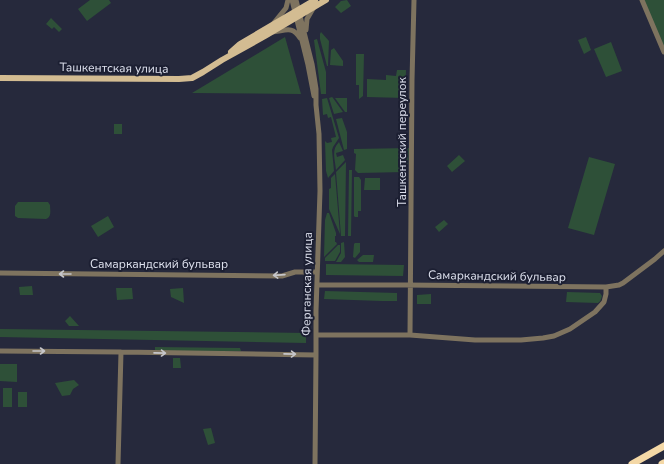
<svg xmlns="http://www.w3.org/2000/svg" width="664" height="464" font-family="'Nunito Sans',sans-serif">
	<rect width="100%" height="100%" fill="#26293c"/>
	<path fill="#2e5038" d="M90,0H109L111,3L87,21L78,9Z
		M347,0L351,6L341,13L335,7L341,1Z
		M643,0H664V49Z
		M51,18L62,29L59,32L54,27L52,29L46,24Z
		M321,32L329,41L328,66H327L320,39V34Z
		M285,37L301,94L192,93Z
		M586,37L591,50L584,54L578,40Z
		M317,39L326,72V94H321L314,40Z
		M611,42L622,71L606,77L594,49Z
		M334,48L343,61V66L330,65L331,50Z
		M356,54H364L363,96L359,99V85H356Z
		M397,70H406L405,98L367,97V79L386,80V75L396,76Z
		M332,97L333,98L343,112L334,114L329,98Z
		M327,98L339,138L333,147L332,150L334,171L328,178L326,171L325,141L327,143L332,142L331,138L336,137L331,117L328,118L327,114L323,115L322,99Z
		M335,98H347V112H345Z
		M342,118L347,132V149L344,150L336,119Z
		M114,124H122V134H114Z
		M339,142L343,151L336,153L337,157L343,155L345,160L336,170C335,159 331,150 339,142Z
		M409,148L408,164H403L402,166L405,169V172L358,173L355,170L356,154L354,153V149Z
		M459,155L465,161L452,172L447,166Z
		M589,157L615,164L594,235L568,228Z
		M346,162L345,236H341L336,172Z
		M349,170H352L351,236H348Z
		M335,174L340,234L329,209V189L331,188V178Z
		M354,177H359L361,180V211H358V217H355L354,216Z
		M365,178H380V190H364Z
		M18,202H48L50,205C50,210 52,217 46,219L18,218L15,216V206Z
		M327,213H329L336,233V236H335V242H336L337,244L324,257L325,220Z
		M108,216L114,227L98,237L91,226Z
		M444,220L448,224L439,232L435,227Z
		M344,242L345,257L341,262H336L341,253V243Z
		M355,243H360V252L355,258L353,257L354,244Z
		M338,245H340V252L335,261H325V258Z
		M363,255H374L373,262H359L357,260Z
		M326,264L404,265L403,276L326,275Z
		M32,286L33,295H20L19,287Z
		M116,288H132L133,299L117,300Z
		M183,288L184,303L171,297L170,289Z
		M325,291L397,293V301H382L324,299Z
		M567,292L600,293L602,296C601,299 601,301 598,303L566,302Z
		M431,294V304H417V295Z
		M70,316L79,326H69L65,321Z
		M0,329L306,333V343L0,337Z
		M155,347L240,348L241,351L155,352Z
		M173,358H180L181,368H173Z
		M0,364H17V382L0,381Z
		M74,380L79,385L73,389L70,395L62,396L55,383Z
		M3,388H12V407H3Z
		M18,392H27V407H18Z
		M211,428L215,443L208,445L203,429Z"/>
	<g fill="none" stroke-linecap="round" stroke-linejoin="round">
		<path stroke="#7e735f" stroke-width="5" d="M292,0L308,65L314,96
			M296,0L312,64L316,89V105L319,134L320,191L316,311V355L315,464
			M642,0L664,52
			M273,24L286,8L288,0
			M306,30L307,19L314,7
			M272,32C285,31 292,25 300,38
			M0,273L282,276L295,272H317
			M317,285H405L606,287L619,285L623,283L655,259L664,251
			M316,335H410L475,340H521L543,338L554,336L570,329L595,312L604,302L606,294V287
			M410,335L412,80L414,0
			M0,351L121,352L316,355
			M118,464L121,352"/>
		<path stroke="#d3bc92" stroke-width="6" d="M231,52L240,44L315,0
			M0,78L179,79L192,78L203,72L222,60L265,36L326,0"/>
		<path stroke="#f4d8a6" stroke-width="7" d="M632,464L664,446
			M662,464L664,463"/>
	</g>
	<defs><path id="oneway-shaft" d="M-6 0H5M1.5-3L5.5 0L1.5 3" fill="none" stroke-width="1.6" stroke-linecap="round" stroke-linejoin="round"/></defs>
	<g stroke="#c6c6ca">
		<use href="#oneway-shaft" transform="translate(65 274) rotate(-180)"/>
		<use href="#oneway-shaft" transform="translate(279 275) rotate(176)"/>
		<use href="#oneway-shaft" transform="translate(39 351)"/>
		<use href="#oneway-shaft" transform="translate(160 353) rotate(1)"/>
		<use href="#oneway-shaft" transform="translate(290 354) rotate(1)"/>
	</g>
	<g text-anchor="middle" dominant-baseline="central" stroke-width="4" stroke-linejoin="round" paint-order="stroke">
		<g font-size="12" fill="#dee1ee" stroke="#1c1f32">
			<text transform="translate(114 68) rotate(1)">Ташкентская улица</text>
			<text transform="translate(402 142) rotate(-90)">Ташкентский переулок</text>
			<text x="159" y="264">Самаркандский бульвар</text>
			<text transform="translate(497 276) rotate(1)">Самаркандский бульвар</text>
			<text transform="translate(307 284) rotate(-89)">Ферганская улица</text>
		</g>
	</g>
</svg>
